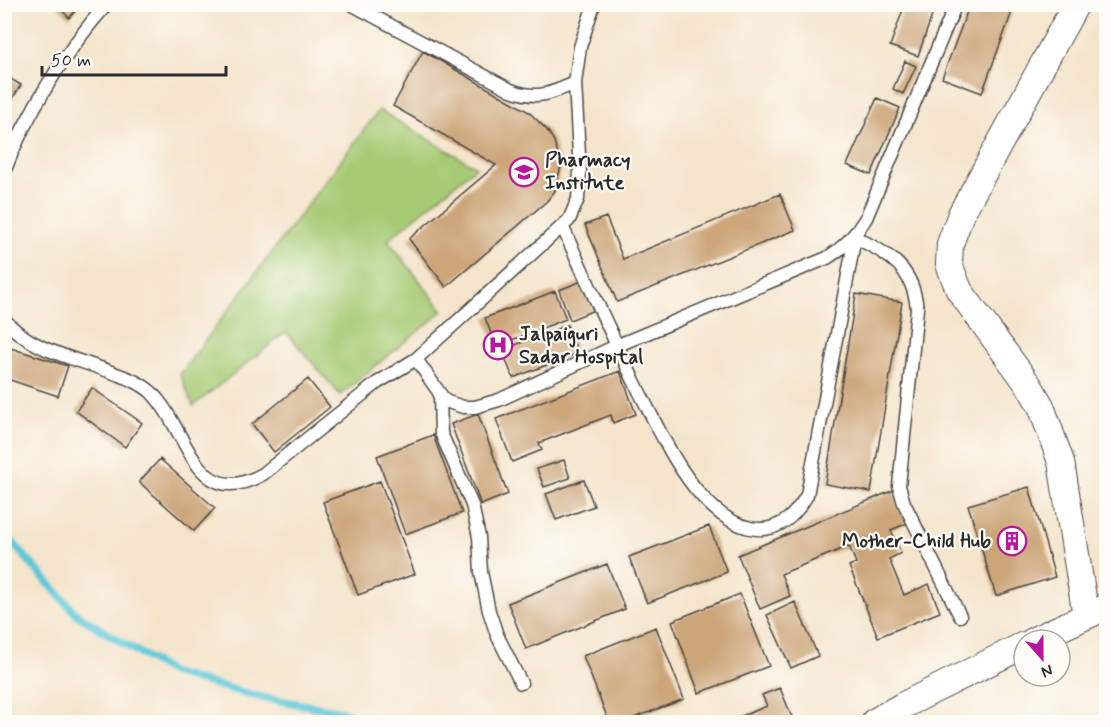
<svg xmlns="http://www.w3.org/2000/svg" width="1111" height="727" font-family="Mynerve,sans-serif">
	<rect width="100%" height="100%" fill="#fdfcf7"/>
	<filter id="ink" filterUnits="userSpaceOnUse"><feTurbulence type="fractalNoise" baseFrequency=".0167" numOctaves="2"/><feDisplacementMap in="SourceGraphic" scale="12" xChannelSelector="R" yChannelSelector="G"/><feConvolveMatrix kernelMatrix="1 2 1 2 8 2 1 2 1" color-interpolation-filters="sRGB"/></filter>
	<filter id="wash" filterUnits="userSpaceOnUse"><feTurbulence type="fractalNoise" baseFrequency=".008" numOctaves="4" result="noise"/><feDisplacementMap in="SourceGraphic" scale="24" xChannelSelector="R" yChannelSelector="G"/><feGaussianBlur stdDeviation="1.35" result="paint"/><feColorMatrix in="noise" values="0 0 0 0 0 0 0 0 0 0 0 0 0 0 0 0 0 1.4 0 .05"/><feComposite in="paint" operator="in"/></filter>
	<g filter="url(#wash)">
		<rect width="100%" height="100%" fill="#f4e4cb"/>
		<path fill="#a7ca74" stroke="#697a50" stroke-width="1.5" d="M379,110L476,167L388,240L443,311L340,395L286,332L193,406L180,374Z"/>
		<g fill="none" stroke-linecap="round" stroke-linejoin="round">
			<path stroke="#5ec8d8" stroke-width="8" d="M4,533L76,614L172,673L260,697L340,711L377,722"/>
		</g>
		<g id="blocks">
			<path fill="#cca579" d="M56,4H82L69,18Z
				M905,4H936L918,56L890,46Z
				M970,4H1015L982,93L942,78Z
				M423,51L529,112L547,130L554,141L561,166L555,191L547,201L446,287L409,239L496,165L393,106Z
				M905,61L916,66L903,94L893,89Z
				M4,75L21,85L4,112Z
				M877,98L900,108L871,175L847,165Z
				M780,194L795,230L617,302L585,225L606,217L623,259Z
				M582,281L594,310L570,320L559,290Z
				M555,291L566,319L496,346L485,318Z
				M856,294L902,302L871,492L825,484Z
				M567,325L578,353L513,378L502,350Z
				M4,346L68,366L58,396L4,378Z
				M620,371L636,414L613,423L611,415L539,443L542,450L512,462L496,419Z
				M308,379L330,407L274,452L252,424Z
				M92,388L142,423L125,447L76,411Z
				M478,414L508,494L481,505L451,424Z
				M433,435L462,513L405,534L377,456Z
				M160,459L215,508L194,531L139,482Z
				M564,460L570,478L544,487L537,469Z
				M584,480L594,506L556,520L546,494Z
				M380,481L415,574L358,595L323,502Z
				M1029,487L1055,577L996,596L968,505Z
				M894,490L908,523L891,530L901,553L889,559L904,595L929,584L940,612L878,637L849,566L856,563L849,546L781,574L790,596L760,609L738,555Z
				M709,526L727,572L647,603L629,557Z
				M607,564L625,609L526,649L508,603Z
				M740,594L769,666L699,693L672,621Z
				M795,602L818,656L791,668L767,615Z
				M656,627L684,699L623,722H609L583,656Z
				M780,688L794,722H727L767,706L762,695Z"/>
		</g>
	</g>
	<g filter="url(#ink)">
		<use href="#blocks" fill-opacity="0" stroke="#494743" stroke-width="1.5"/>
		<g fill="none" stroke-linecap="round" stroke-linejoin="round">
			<g stroke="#494743" stroke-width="15">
				<path id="service" d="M351,4L511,90C537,100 550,94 575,83L580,47L594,4
					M4,172C26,114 66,50 107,4
					M563,228C588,283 613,339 640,393C657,426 672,459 695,488C728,529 775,552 807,495L855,237C889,255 913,266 917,309L899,486L904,503L960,616
					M4,319C29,350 75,358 111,372C125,377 140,382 151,392C189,430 194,513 263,474L377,383L416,359L445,401L463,407H475L499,400L616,346L827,258C844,248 855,236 866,218L956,4
					M416,359L569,220L578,199L580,173L575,83
					M440,396L441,433L472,505L479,537L481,572L489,611L497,635L521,683"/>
			</g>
			<g stroke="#494743" stroke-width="28">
				<path id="minor" d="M1076,4L961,214L950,244L949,264L959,290L1030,387L1041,406L1061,462L1086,616
					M1034,640L1106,607
					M874,722L902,706L1024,645"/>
			</g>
			<use href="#service" stroke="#fff" stroke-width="12"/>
			<use href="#minor" stroke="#fff" stroke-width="26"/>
		</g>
	</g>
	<defs>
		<g id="university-ring" transform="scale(1.5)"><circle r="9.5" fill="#fdfcf7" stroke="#b5179e" stroke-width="1.5"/><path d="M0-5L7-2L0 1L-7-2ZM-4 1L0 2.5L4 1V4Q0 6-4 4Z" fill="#b5179e"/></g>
		<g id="hospital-ring" transform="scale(1.5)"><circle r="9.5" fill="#fdfcf7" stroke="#b5179e" stroke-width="1.5"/><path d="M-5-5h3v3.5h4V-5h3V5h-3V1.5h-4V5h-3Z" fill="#b5179e"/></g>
		<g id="building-ring" transform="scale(1.5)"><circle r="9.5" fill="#fdfcf7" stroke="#b5179e" stroke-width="1.5"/><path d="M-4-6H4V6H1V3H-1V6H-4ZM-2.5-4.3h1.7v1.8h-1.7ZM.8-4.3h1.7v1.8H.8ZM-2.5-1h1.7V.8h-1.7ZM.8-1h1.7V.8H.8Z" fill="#b5179e"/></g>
	</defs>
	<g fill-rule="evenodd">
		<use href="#university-ring" x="524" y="172"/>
		<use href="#hospital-ring" x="498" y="345"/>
		<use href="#building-ring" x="1012" y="541"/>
	</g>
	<g text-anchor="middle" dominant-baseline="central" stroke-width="4.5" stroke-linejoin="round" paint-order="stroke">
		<g font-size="20" font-weight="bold" fill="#2b2b2b" stroke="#fdfcf7" text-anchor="start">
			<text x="545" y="160">Pharmacy<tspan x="545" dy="23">Institute</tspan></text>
			<text x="519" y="334">Jalpaiguri<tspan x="519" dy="23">Sadar Hospital</tspan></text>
			<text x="991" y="541" text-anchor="end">Mother-Child Hub</text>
		</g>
	</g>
	<rect width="1111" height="727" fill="none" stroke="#fdfcf7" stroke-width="24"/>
	<g transform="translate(1042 658) rotate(159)"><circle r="28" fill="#fdfcf7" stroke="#a9a8a5" stroke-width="1.5"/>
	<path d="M0-4.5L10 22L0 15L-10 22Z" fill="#b5179e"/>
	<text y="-9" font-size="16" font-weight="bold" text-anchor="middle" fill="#2b2b2b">N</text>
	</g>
	<path d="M42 66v9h184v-9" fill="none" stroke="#2b2b2b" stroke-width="3"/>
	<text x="51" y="66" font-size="18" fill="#2b2b2b" stroke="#fdfcf7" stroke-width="4.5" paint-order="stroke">50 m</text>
</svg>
